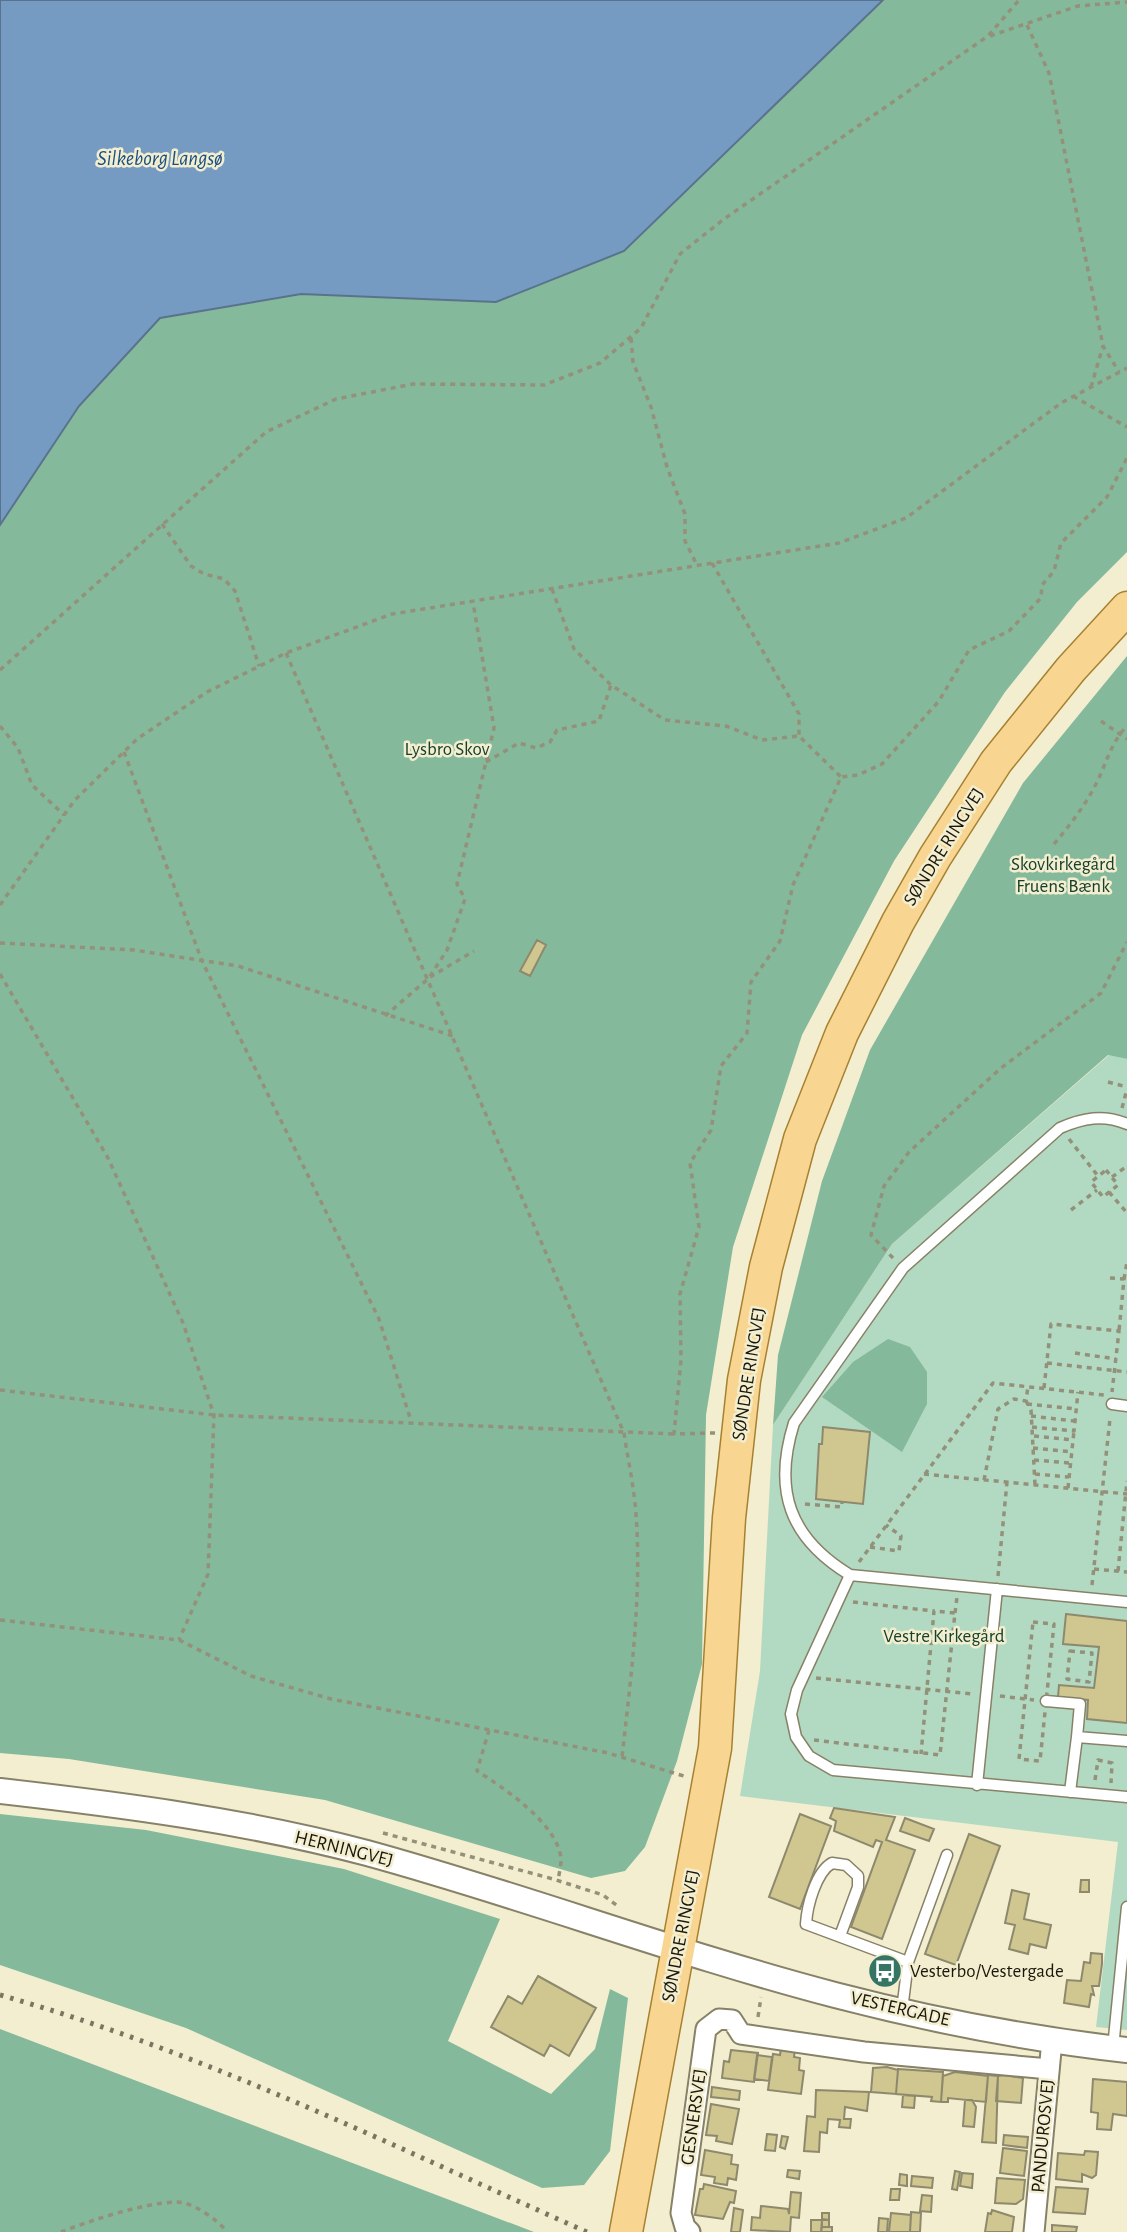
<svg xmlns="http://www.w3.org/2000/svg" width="1127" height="2232" font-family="'Alegreya Sans',sans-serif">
	<rect width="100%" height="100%" fill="#f3eecf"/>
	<path fill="#b2dac2" d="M1109,1055L1127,1059V2030L1096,2027L1118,1842L740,1796L760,1671L773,1425L892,1244Z"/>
	<path fill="#84b99b" d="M883,0H1127V552L1077,602L1005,692L894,861L802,1035L733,1247L706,1415L702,1664L677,1761L645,1847L625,1871L591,1878L325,1800L69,1759L0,1753V525L79,406L160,318L301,294L496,302L624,251Z
		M1127,656V1059L1108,1055L892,1244L773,1425L778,1355L822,1181L870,1050L1023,783Z
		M888,1339L910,1347L927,1372V1404L902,1452L822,1397L853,1362Z
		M0,1814L146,1830L344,1869L500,1919L448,2041L551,2094L595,2049L610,1989L628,1998L610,2151L584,2185L542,2188L186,2028L0,1965Z
		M0,2029L534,2232H0Z"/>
	<path fill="#769bc3" stroke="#5a738c" stroke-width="2" d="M0,0H883L624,251L496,302L301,294L160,318L79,406L0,525Z"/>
	<path fill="#cfc690" stroke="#8e896d" stroke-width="2" d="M537,940L546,945L530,976L520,971Z
		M823,1427L870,1432L863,1504L816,1499L819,1444H822Z
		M1066,1614L1127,1621V1723L1087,1719L1088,1700L1058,1697L1059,1685L1094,1688L1099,1647L1063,1644Z
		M834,1808L895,1817L886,1840L915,1850L882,1939L851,1927L882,1842L876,1840L873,1847L834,1831L836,1821L830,1818Z
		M800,1814L831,1826L800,1909L769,1897Z
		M905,1818L934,1829L929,1841L900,1831Z
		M969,1834L1000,1846L956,1965L925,1954Z
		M1081,1880H1089V1892H1080Z
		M1012,1890L1029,1894L1024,1919L1051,1925L1046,1948L1030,1944L1028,1954L1009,1949L1015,1925L1005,1923Z
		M1091,1953L1102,1954V1964L1099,1986H1092L1094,1995L1091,1994L1089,2007L1064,2003L1067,1980L1081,1981L1084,1962L1090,1963Z
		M538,1976L596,2008L569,2056L550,2045L544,2056L491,2027L508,1996L522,2004Z
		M781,2048L795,2050L794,2057L800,2058L799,2070L804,2071L801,2094L768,2090L773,2054L780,2055Z
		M731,2050L758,2053L754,2082L722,2078L724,2061L729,2062Z
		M757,2055L772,2057L769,2081L754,2079Z
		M887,2067L898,2070L896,2094L871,2092L873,2068Z
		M898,2069L943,2072L941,2102L931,2101L932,2097L896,2094Z
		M955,2072L988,2076L986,2102L948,2098V2102H941L943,2076Z
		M988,2075L998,2076L996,2143L982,2142Z
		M1004,2075L1023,2078L1021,2103L996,2101L998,2076Z
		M1093,2079L1127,2082V2116L1113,2114L1111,2130L1097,2129L1098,2113L1091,2112Z
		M712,2087L740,2091L739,2100L711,2097Z
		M816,2090L869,2092L867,2111L845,2107L844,2119H851L850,2128L839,2127L840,2120L828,2119L827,2133L820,2132L819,2152L804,2151L807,2116L815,2117Z
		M903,2095L915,2096L914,2108L902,2107Z
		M965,2100H972L976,2107L974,2127L963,2126Z
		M711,2104L739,2109L732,2144L716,2141L717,2136L706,2135Z
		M767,2134L777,2135L775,2151L765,2150Z
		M1004,2135L1028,2137L1027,2148L1003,2145Z
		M782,2136L788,2137L785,2149L780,2147Z
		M1003,2148L1027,2151L1024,2176L1000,2173Z
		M705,2150L732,2155L731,2164L738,2165L736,2180L728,2178L727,2185L714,2183L715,2177L701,2175Z
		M1085,2151L1098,2152L1096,2175L1092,2178L1082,2174V2182L1056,2179L1058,2153L1084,2155Z
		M788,2170L800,2171L799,2179L787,2177Z
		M955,2171L960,2172L957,2190L952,2189Z
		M962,2173L973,2174L972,2188L960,2186Z
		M900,2174L907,2175V2186L899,2185Z
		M912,2176L933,2178L932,2188L911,2186Z
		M997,2178L1025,2180L1023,2199L1016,2204L995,2203Z
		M704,2184L736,2191L734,2203L730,2202L723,2219L695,2215L700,2189H703Z
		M1056,2187L1088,2189L1085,2214L1053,2212Z
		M891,2189H900L899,2200H890Z
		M791,2192L801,2193L799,2218L791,2217L790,2232L751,2230L752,2217L760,2218L761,2206L788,2209L789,2214Z
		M922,2195L932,2196L931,2212L920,2211Z
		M734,2208L743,2210L740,2232H731Z
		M992,2210L1014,2217L1012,2232H985L988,2213L991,2214Z
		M911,2212L921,2213L920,2232H910Z
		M822,2213H829V2220L822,2219Z
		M891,2213L911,2215L910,2232H889Z
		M879,2218L888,2219L887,2232H878Z
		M811,2220H822L821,2232H811Z
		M822,2220H829V2227H822Z
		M1052,2225L1077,2227L1076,2232H1052Z
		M822,2227H832V2232H821Z"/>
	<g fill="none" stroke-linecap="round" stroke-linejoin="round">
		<g stroke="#878267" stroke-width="13">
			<path id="service" d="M1127,1124C1103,1114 1083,1118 1060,1128L903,1268L794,1423C773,1490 789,1538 850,1575L1127,1602
				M1112,1404L1127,1406
				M850,1575L797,1690L791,1714L796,1737L809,1756L833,1770L1127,1797
				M1046,1701L1080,1704L1077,1737L1127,1741
				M977,1785L997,1589
				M1070,1792L1077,1737
				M840,1936L858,1887V1876L846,1865L832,1863C816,1872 807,1906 806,1924L908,1962L947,1855
				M902,2010L908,1962
				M1113,2048L1127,1907"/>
		</g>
		<g stroke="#878267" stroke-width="23">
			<path id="minor" d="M690,2232L685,2227L681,2213L706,2029L719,2019L732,2020L741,2034L864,2052L1049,2069
				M1034,2232L1052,2040"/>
		</g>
		<g stroke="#878267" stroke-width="28">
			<path id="tertiary" d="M0,1791C123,1805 247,1821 367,1853C524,1896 678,1954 835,1995C931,2020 1029,2039 1127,2050"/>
		</g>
		<g stroke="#a78132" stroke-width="35">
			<path id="primary" d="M626,2232L715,1748L729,1518L744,1380L766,1267L800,1139L842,1033L898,922L935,857L996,762L1071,669L1127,608"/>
		</g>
		<path stroke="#94917a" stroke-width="3.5" stroke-dasharray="5 5" stroke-linecap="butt" d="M1027,25L1049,73L1103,346L1119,372
			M990,36L1078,6L1127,2
			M631,338L633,362L651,407L667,467L685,514V541L697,565
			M1091,387L1103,346
			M1073,396L1127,427
			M162,524L191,566L204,574L224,579L235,591L259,666
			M712,563L799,714V736
			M552,589L574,649L611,685L665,720L726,726L762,740L799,736L841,777
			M286,653L624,1433C628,1460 634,1487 636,1514C642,1595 631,1676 622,1757
			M0,670L266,432L336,399L413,384L544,385L600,363L641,328L680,254L724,219L988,36L1019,0
			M1101,721L1127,739
			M0,726L18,748L32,785L64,815
			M124,752L202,961L379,1319L412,1424
			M486,762L519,743L536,748L550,742L557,730L599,721L611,685
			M1054,844C1071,824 1087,803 1098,780C1107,761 1112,741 1127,726
			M0,905L74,801L137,739L207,692L286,653L392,614L839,543L906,518L1061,403L1127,368
			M0,943L134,950L238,966L453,1036
			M0,974L108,1158L183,1323L214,1415L208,1574L179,1640
			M430,977L474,951
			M385,1016L429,978L447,950L465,899L457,884L494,728L473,602
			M1108,1082L1127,1087
			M1122,1108L1127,1089
			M1069,1139L1098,1176
			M1106,1170L1118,1185L1103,1197L1091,1182Z
			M1112,1177L1127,1166
			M1109,1192L1127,1213
			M1071,1210L1097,1190
			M893,1258L871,1235L884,1186L909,1152L1001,1068L1101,993L1127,942
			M1110,1278L1124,1279L1119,1331
			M1124,1279L1127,1262
			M1075,1353L1116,1359
			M1047,1363L1127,1372
			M1044,1388L1051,1324L1119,1331L1112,1392
			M0,1390L214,1415L674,1434
			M1026,1401L1031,1410L1035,1485
			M1027,1404L1076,1409
			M1031,1416L1074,1421
			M1032,1427L1074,1431L1078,1392
			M715,1433L674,1434L681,1360L680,1294L699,1227L690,1163L711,1130L721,1066L747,1033L751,982L780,941L793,885L841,777L858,775L882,764L939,701L969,650L1009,631L1041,598L1042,585L1054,571L1061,543L1107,497L1127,458
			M1034,1436L1073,1440
			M1033,1448L1072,1452
			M1034,1460L1070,1463
			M924,1474L1127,1494
			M1035,1474L1069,1477
			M984,1480L998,1409L1014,1399L1026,1401L1028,1386
			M1068,1488L1074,1431
			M805,1504L842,1507V1502
			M870,1547L899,1551L901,1536L886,1525
			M859,1562L993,1383L1104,1395
			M1094,1569L1127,1572
			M1118,1571L1127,1481
			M998,1576L1007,1482
			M1092,1585L1110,1419
			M853,1602L934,1611
			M955,1613L957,1597
			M0,1620L179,1640L251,1676L331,1699L608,1753L687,1777
			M1033,1622L1054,1624L1040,1761L1019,1759Z
			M1070,1651L1092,1653L1089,1682L1067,1679Z
			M816,1678L972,1694
			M1000,1696L1034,1700
			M489,1730L477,1771C504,1788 558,1824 561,1859C561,1866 559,1874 558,1881
			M814,1740L940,1755L955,1613L934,1611L921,1754
			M1095,1780L1098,1760L1112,1763L1111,1783
			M383,1833L553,1879L603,1895L619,1907
			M758,2017L761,1997
			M61,2232C92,2220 143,2203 177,2202C193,2202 218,2220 227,2232"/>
		<use href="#service" stroke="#fff" stroke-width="10"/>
		<use href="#minor" stroke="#fff" stroke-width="19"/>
		<use href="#tertiary" stroke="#fff" stroke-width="24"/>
		<use href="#primary" stroke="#f8d691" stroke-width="32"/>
		<path stroke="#787561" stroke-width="5" stroke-dasharray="3.5 7" stroke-linecap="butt" d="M0,1995C203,2052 395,2147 587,2232"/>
	</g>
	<defs>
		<g id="bus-disc" transform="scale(1.75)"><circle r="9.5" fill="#367563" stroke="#f3eecf"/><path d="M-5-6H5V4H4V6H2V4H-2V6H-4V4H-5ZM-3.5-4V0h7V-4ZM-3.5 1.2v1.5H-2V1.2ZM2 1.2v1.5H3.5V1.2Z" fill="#fff"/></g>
	</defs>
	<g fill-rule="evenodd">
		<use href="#bus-disc" x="885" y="1971"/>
	</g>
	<g text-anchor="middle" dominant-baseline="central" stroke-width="5" stroke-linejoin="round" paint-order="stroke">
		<g font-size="19" fill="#15402b" stroke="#f3eecf">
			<text x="447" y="749">Lysbro Skov</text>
			<text x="1063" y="864">Skovkirkegård<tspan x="1063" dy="22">Fruens Bænk</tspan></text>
			<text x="944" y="1636">Vestre Kirkegård</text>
		</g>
		<g font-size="19" fill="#19170c" stroke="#f3eecf">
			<text transform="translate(944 847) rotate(-58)">SØNDRE RINGVEJ</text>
			<text transform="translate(749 1374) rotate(-81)">SØNDRE RINGVEJ</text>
			<text transform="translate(344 1849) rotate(14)">HERNINGVEJ</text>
			<text transform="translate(681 1936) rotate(-79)">SØNDRE RINGVEJ</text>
			<text transform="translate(900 2009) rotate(13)">VESTERGADE</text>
			<text transform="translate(694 2117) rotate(-82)">GESNERSVEJ</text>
			<text transform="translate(1043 2136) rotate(-85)">PANDUROSVEJ</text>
		</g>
		<g font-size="19" fill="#19170c" stroke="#f3eecf" text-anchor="start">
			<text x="910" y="1971">Vesterbo/Vestergade</text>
		</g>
		<g font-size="21" font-style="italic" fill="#1a4f82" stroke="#f3eecf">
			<text x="160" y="158">Silkeborg Langsø</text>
		</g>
	</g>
</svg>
